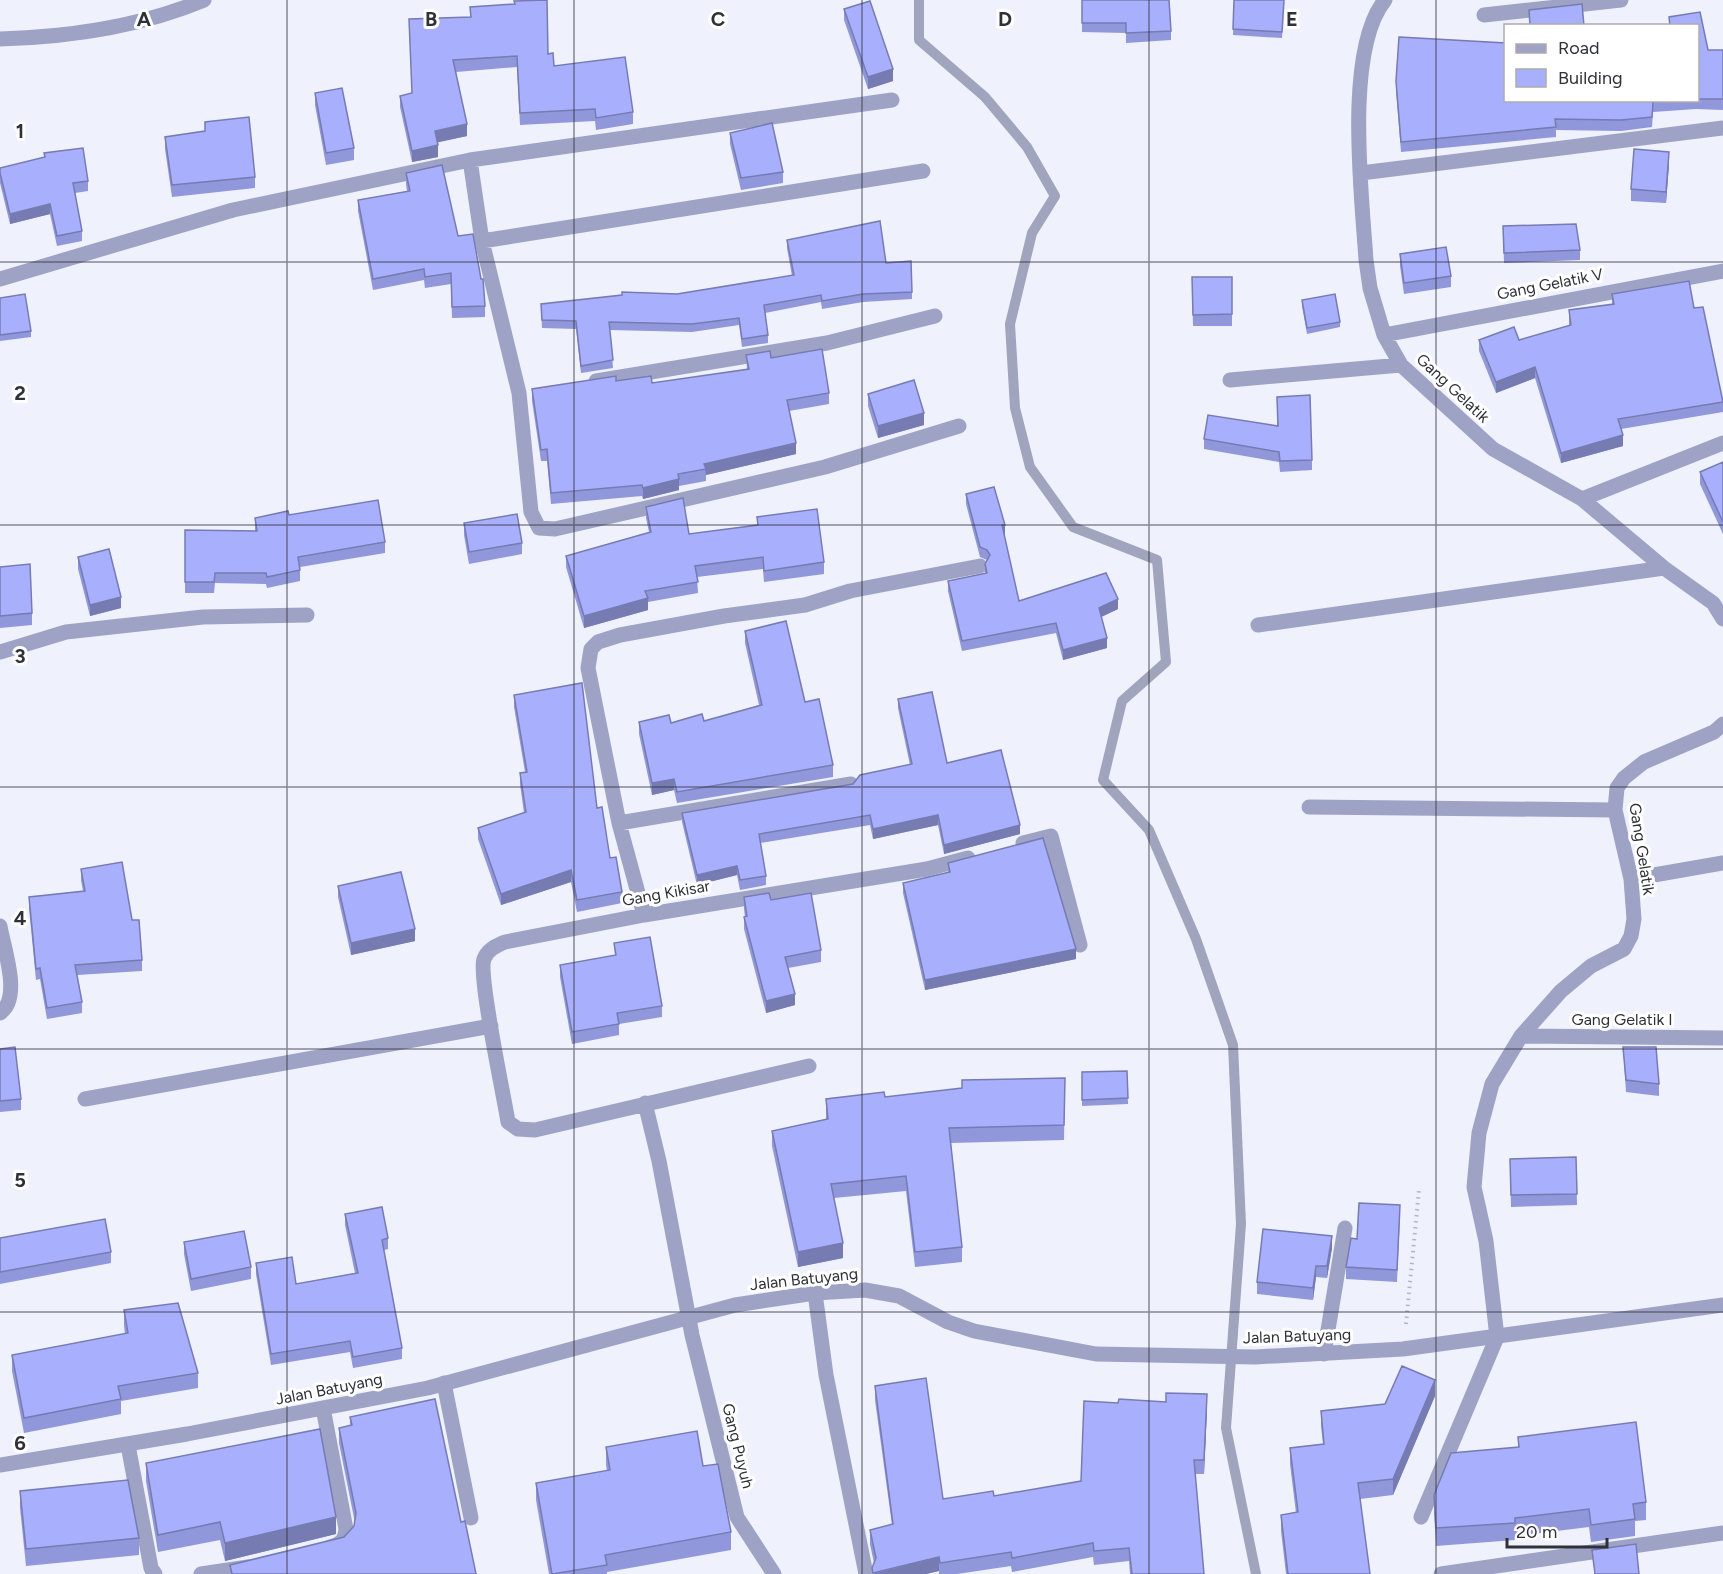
<svg xmlns="http://www.w3.org/2000/svg" width="1723" height="1574" font-family="Figtree,sans-serif">
	<rect width="100%" height="100%" fill="#eff1fd"/>
	<g fill="none" stroke-linecap="round" stroke-linejoin="round">
		<path stroke="#a0a4bc" stroke-width="10" d="M919,0V40L985,97L1027,147L1055,196L1032,233L1010,324L1015,408L1030,467L1073,527L1157,560L1166,662L1122,701L1103,780L1149,830L1196,939L1233,1045L1241,1224L1226,1428L1256,1574"/>
		<path stroke="#b4b6c0" stroke-width="4" stroke-dasharray="1.5 4.5" stroke-linecap="butt" d="M1406,1324L1419,1190"/>
		<path stroke="#9ea3c6" stroke-width="15" d="M1385,0C1344,50 1362,197 1366,260L1370,288L1384,335L1401,365L1493,449L1582,499L1664,568L1713,603L1723,619
			M1484,15L1621,0
			M0,39C68,37 142,26 204,0
			M470,160L482,241L519,393L531,512L539,528L555,529L825,467L959,426
			M1361,173L1723,128
			M482,241L923,171
			M0,279L233,210L470,160L892,100
			M1384,335L1723,271
			M1230,380L1401,365
			M596,381L827,343L935,316
			M1582,499L1723,443
			M1258,625L1664,568
			M0,652L66,632L203,617L307,615
			M1309,807L1615,810
			M619,823L851,784
			M1023,843L1051,836L1080,945
			M1631,879L1723,863
			M644,915L619,823L588,668L591,649L598,642L620,635L724,616L805,605L850,591L980,566
			M0,926C4,950 22,998 0,1013
			M1521,1036L1723,1038
			M809,1066L535,1130L518,1129L508,1122C504,1096 478,976 484,959C488,949 496,946 505,942L644,915L927,869L968,858
			M85,1099L491,1026
			M645,1103L659,1161L692,1335L737,1517L774,1574
			M815,1293L826,1375L866,1574
			M1324,1354L1345,1228
			M444,1383L471,1518
			M323,1408L346,1529C345,1540 341,1544 330,1547
			M128,1445L151,1568L155,1574
			M1421,1517L1497,1337L1486,1241L1474,1187L1479,1133L1492,1084L1521,1036L1561,991L1591,966L1624,949L1631,936L1634,919L1631,879L1615,810L1617,788L1624,778L1644,762L1714,732L1723,724
			M201,1574L248,1567
			M1441,1574L1723,1533"/>
		<path stroke="#9ea3c6" stroke-width="15" d="M0,1465L187,1434L428,1388L735,1305L815,1293L865,1290L899,1296L948,1322L974,1331L1096,1354L1255,1357L1403,1349L1723,1305"/>
	</g>
	<path fill="#9097da" d="M1082,0L1171,31V40L1126,43V33L1082,32Z
		M1234,0H1284L1282,38L1233,35Z
		M470,7L548,54L554,66L633,112V124L596,130L595,121L520,125L517,67L456,72L467,136L437,142L438,157L412,162L400,107V96L411,93L470,17Z
		M844,9L893,81L868,89L844,20Z
		M1700,12L1708,50H1723V110L1696,109L1653,112L1652,127L1621,131L1556,130V137L1401,152L1396,91L1399,37L1506,43V100H1698V26H1669V17Z
		M315,93L354,148V160L326,165L315,105Z
		M205,122L255,177V188L172,197L165,149V137L205,131Z
		M730,133L783,172V183L741,190L730,144Z
		M1669,164L1666,203L1631,201V189Z
		M0,168L88,181V191L75,193L82,231V241L57,246L50,214L10,224L0,183Z
		M406,173L458,236L485,306V317L452,318L451,284L425,288L424,280L373,290L358,211V200L407,191L406,184Z
		M1503,226L1580,250V260L1504,263Z
		M787,240L886,263L912,292V299L863,302L822,309L821,302L765,313L768,335V343L742,347L739,325L692,332L610,330L613,368L581,373L576,329L542,328L541,304L677,294L792,276L787,248Z
		M1400,254L1451,276V287L1404,294L1400,266Z
		M1192,277H1232V326H1193Z
		M1612,294L1694,308L1723,402V412L1621,429L1623,446L1561,463L1535,378L1496,393L1479,351V340H1519L1569,326V310L1612,304Z
		M0,298L31,331V337L0,341Z
		M1302,300L1340,322V327L1307,334L1302,306Z
		M746,355L771,358L829,393V404L789,411L796,454L706,475V481L679,486V490L643,499L642,496L551,504L547,461H541L532,401V389L616,381L652,383L747,370Z
		M868,394L924,425L878,438L868,406Z
		M1277,397L1312,460V470L1280,472L1279,462L1204,449V439L1277,426Z
		M1723,462V534L1700,484V472Z
		M966,494L1005,534L1004,535L1019,601L1118,609L1101,617L1107,648L1063,660L1056,633L962,651L948,591V581L985,573V564L987,560L980,557L966,504Z
		M646,507L689,534L757,525V517L824,562V574L764,582L763,569L697,577L698,593L648,602V610L584,628L566,567V556L649,532L646,518Z
		M289,515L385,542V553L300,567V581L267,588L266,584L215,583L214,593H185V530L255,531V518Z
		M464,523L522,543V554L469,564L464,535Z
		M78,557L121,608L90,616L78,569Z
		M0,567L32,613V625L0,628Z
		M745,631L805,702L833,765V777L677,803L674,790L652,795L639,734V722L671,723L704,721L759,705L745,643Z
		M514,695L597,808L610,858L622,892V903L577,912L571,882L501,905L478,839V828L524,813L520,784V773L525,772L514,707Z
		M898,699L947,763L1020,834L944,854L938,825L873,839L870,825L760,843L766,876V885L740,890L737,875L697,885L682,822V813L853,784L910,765L898,708Z
		M948,863L1076,959L925,990L903,893V883L948,872Z
		M81,869L132,920L142,960V971L77,975L82,1002V1013L47,1019L40,979L36,980L29,908V897L83,891L81,880Z
		M338,886L415,941L351,955L338,897Z
		M744,897L771,900L821,950V962L788,968L795,1005L766,1013L744,929V917H745L744,909Z
		M614,943L662,1006V1017L619,1024V1035L572,1044L560,977V965L615,956Z
		M1623,1047L1659,1084V1096L1626,1092Z
		M0,1049L21,1099V1110L0,1112Z
		M1127,1071L1128,1104L1082,1106V1072Z
		M1065,1078L1064,1140L951,1143L962,1247V1262L915,1267L906,1191L834,1198L843,1258L798,1267L772,1146V1131L826,1119V1099L885,1097Z
		M1576,1157L1577,1205L1511,1207L1510,1159Z
		M345,1214L388,1238V1249L384,1250L402,1348V1359L353,1368L350,1352L271,1365L256,1274V1263L296,1284L355,1273L345,1225Z
		M1400,1217L1397,1282L1346,1279V1267L1357,1239Z
		M0,1238L111,1252V1263L0,1284Z
		M184,1242L251,1267V1279L191,1291L184,1254Z
		M1332,1248L1327,1278L1316,1277L1313,1300L1257,1294V1282Z
		M124,1310L198,1373V1388L121,1401V1414L24,1433L12,1371V1355L125,1334L124,1326Z
		M875,1386L943,1499L994,1496L1081,1481L1118,1403L1166,1402L1207,1408L1204,1474H1195L1204,1574H1130L1129,1561L1094,1565L1093,1557L1012,1572L1011,1566L957,1574H939V1571L926,1574H872V1568L874,1563L870,1544V1530L892,1525L875,1400Z
		M1435,1396L1393,1495L1360,1499L1370,1574H1286L1281,1531V1515L1296,1513L1290,1464V1448L1323,1444L1321,1426V1411L1385,1404Z
		M350,1417L461,1522L476,1574H230V1565L344,1537L354,1526L355,1523L339,1443V1428L350,1426Z
		M1518,1437L1646,1502V1520L1635,1521V1536L1591,1542L1589,1527L1515,1536V1540L1436,1546L1434,1512V1495L1518,1447Z
		M606,1447L703,1466L731,1532V1550L607,1572V1574H549L536,1500V1483L607,1471L606,1465Z
		M146,1463L336,1534L225,1561L220,1540L158,1552L146,1481Z
		M20,1491L139,1538V1555L26,1566L20,1508Z"/>
	<path fill="#767bb2" d="M893,69V81L868,89V77Z
		M467,124V136L435,143V131Z
		M438,145V157L412,162V151Z
		M1669,152V164L1666,203V192Z
		M50,204V214L10,224V214Z
		M1535,367V378L1496,393V382Z
		M924,413V425L878,438V426Z
		M1623,435V446L1561,463V453Z
		M796,443V454L706,475L704,464Z
		M679,479V490L643,499V488Z
		M1002,525H1005V534L1002,535Z
		M121,597V608L90,616V605Z
		M648,598V610L584,628V616Z
		M1118,599V609L1099,618V608Z
		M1107,638V648L1063,660V650Z
		M674,779V790L652,795V783Z
		M938,815V825L873,839V829Z
		M1020,825V834L944,854V845Z
		M737,866V875L697,885V875Z
		M571,870V882L501,905V894Z
		M415,929V941L351,955V943Z
		M1076,949V959L925,990V980Z
		M795,994V1005L766,1013V1001Z
		M1332,1236V1248L1327,1278V1266Z
		M843,1243V1258L798,1267V1252Z
		M1316,1266V1277L1313,1300V1288Z
		M1435,1380V1396L1393,1495V1479Z
		M1207,1394V1408L1204,1474V1460Z
		M336,1517V1534L225,1561V1543Z
		M939,1557V1571L926,1574H873Z"/>
	<path fill="#a8b0fe" stroke="#767bb2" stroke-width="1.5" d="M547,0L548,54L553,53L554,66L625,57L633,112L596,118L595,109L520,113L517,56L453,60L467,124L435,131L438,145L412,151L400,96L412,93L409,19L471,17L470,7L515,4L514,1Z
		M1082,0H1169L1171,31L1126,33V23H1082Z
		M1234,0H1284L1282,32L1233,29Z
		M870,1L893,69L868,77L844,9Z
		M1582,4L1584,26H1530L1529,10Z
		M1700,12L1708,50H1723V99H1698V26H1670L1669,17Z
		M1399,37L1506,43V100H1670L1653,102L1652,117L1621,120L1555,119L1556,127L1401,142L1396,81Z
		M342,88L354,148L326,153L315,93Z
		M249,117L255,177L172,185L165,137L205,131V122Z
		M772,123L783,172L741,178L730,133Z
		M83,148L88,181L73,183L82,231L57,236L50,204L10,214L0,173V168L45,157L44,153Z
		M1634,149L1669,152L1666,192L1631,189Z
		M442,165L458,236L473,234L481,279H483L485,306L452,307L451,273L425,277L424,269L373,279L358,200L410,191L406,173Z
		M880,221L886,263L911,261L912,292L863,294L822,301L821,295L764,305L768,335L742,339L739,318L692,324L609,322L613,360L581,366L576,321L542,320L541,304L622,295V292L677,294L794,275L787,240Z
		M1576,224L1580,250L1504,253L1503,226Z
		M1446,247L1451,276L1404,283L1400,254Z
		M1192,277H1232V314L1193,315Z
		M1689,281L1694,308L1703,307L1723,402L1618,419L1623,435L1561,453L1535,367L1496,382L1479,340L1514,327L1519,340L1571,325L1569,310L1614,304L1612,294Z
		M25,294L31,331L0,335V298Z
		M1335,294L1340,322L1307,328L1302,300Z
		M822,349L829,393L787,400L796,443L704,464L706,469L678,474L679,479L643,488L642,485L551,493L547,449L541,450L532,389L616,376V381L651,376L652,383L749,369L746,355L770,351L771,358Z
		M914,380L924,413L878,426L868,394Z
		M1310,395L1312,460L1280,461L1279,452L1204,439L1208,415L1278,426L1277,397Z
		M1723,462V522L1700,472Z
		M994,487L1005,525H1002L1019,601L1106,573L1118,599L1099,608L1107,638L1063,650L1056,623L962,641L948,581L987,573L985,564L990,555L987,550L980,547L966,494Z
		M683,498L689,534L758,525L757,517L817,509L824,562L764,571L763,557L695,566L698,582L645,591L648,598L584,616L566,556L651,532L646,507Z
		M378,500L385,542L298,557L300,570L267,577L266,573H215L214,582H185V530L257,531L255,518L288,511L289,515Z
		M517,514L522,543L469,552L464,523Z
		M109,549L121,597L90,605L78,557Z
		M30,564L32,613L0,616V567Z
		M786,621L805,702L819,699L833,765L677,792L674,779L652,783L639,722L669,715L671,723L702,714L704,721L762,705L745,631Z
		M582,683L597,808L602,807L610,858L616,857L622,892L577,900L571,870L501,894L478,828L526,812L520,773L527,772L514,695Z
		M932,692L947,763L1001,750L1020,825L944,845L938,815L873,829L870,815L759,834L766,876L740,880L737,866L697,875L682,813L853,784L860,775L912,764L898,699Z
		M1043,838L1076,949L925,980L903,883L950,872L948,863Z
		M122,862L132,920H139L142,960L75,965L82,1002L47,1008L40,968L36,969L29,897L85,891L81,869Z
		M401,872L415,929L351,943L338,886Z
		M769,893L771,900L811,893L821,950L785,957L795,994L766,1001L744,917L747,916L744,897Z
		M650,937L662,1006L617,1013L619,1024L572,1032L560,965L616,955L614,943Z
		M15,1047L21,1099L0,1101V1049Z
		M1623,1047H1656L1659,1084L1626,1080Z
		M1127,1071L1128,1098L1082,1100V1072Z
		M1065,1078L1064,1125L949,1128L962,1247L915,1252L906,1176L831,1184L843,1243L798,1252L772,1131L828,1119L826,1099L884,1092L885,1097L962,1088V1080Z
		M1576,1157L1577,1194L1511,1195L1510,1159Z
		M1359,1203L1400,1205L1397,1270L1346,1267L1351,1238L1357,1239Z
		M382,1207L388,1238L382,1240L402,1348L353,1357L350,1341L271,1354L256,1263L292,1257L296,1284L358,1273L345,1214Z
		M105,1219L111,1252L0,1272V1238Z
		M1263,1229L1332,1236L1327,1266H1316L1313,1288L1257,1282Z
		M244,1231L251,1267L191,1279L184,1242Z
		M178,1303L198,1373L118,1386L121,1399L24,1418L12,1355L128,1333L124,1310Z
		M1402,1366L1435,1380L1393,1479L1358,1483L1370,1574H1288L1281,1515L1298,1512L1290,1448L1324,1444L1321,1411L1385,1404Z
		M926,1378L943,1499L993,1491L994,1496L1081,1481L1084,1401L1118,1403L1119,1399L1166,1402V1393L1207,1394L1204,1460H1194L1204,1574H1132L1129,1548L1094,1551L1093,1543L1012,1558L1011,1552L940,1563L939,1557L873,1573L872,1568L876,1558L870,1530L893,1524L875,1386Z
		M435,1399L461,1522L465,1521L476,1574H232L230,1565L344,1537L354,1526L356,1513L339,1428L352,1425L350,1417Z
		M1636,1422L1646,1502L1633,1504L1635,1519L1591,1525L1589,1509L1515,1518V1523L1436,1528L1434,1495L1451,1453L1519,1447L1518,1437Z
		M320,1429L336,1517L225,1543L220,1522L158,1535L146,1463Z
		M697,1431L703,1466L718,1464L731,1532L605,1555L607,1565L552,1574L536,1483L610,1470L606,1447Z
		M128,1480L139,1538L26,1549L20,1491Z
		M1636,1544L1639,1574H1595L1592,1550Z"/>
	<path fill="none" stroke="#2f3038" stroke-width="1.5" stroke-opacity="0.55" d="M287,0V1574M574,0V1574M862,0V1574M1149,0V1574M1436,0V1574M0,262H1723M0,525H1723M0,787H1723M0,1049H1723M0,1312H1723"/>
	<g text-anchor="middle" dominant-baseline="central" stroke-width="6" stroke-linejoin="round" paint-order="stroke">
		<g font-size="16" fill="#2f3038" stroke="#fff">
			<text transform="translate(1550 284) rotate(-11)">Gang Gelatik V</text>
			<text transform="translate(1453 388) rotate(43)">Gang Gelatik</text>
			<text transform="translate(1642 849) rotate(81)">Gang Gelatik</text>
			<text transform="translate(666 893) rotate(-10)">Gang Kikisar</text>
			<text x="1622" y="1019">Gang Gelatik I</text>
			<text transform="translate(804 1279) rotate(-6)">Jalan Batuyang</text>
			<text transform="translate(1297 1336) rotate(-2)">Jalan Batuyang</text>
			<text transform="translate(329 1389) rotate(-11)">Jalan Batuyang</text>
			<text transform="translate(738 1446) rotate(76)">Gang Puyuh</text>
		</g>
	</g>
	<g font-size="20" text-anchor="middle" font-weight="bold" fill="#2f3038" stroke="#fff" stroke-width="6" stroke-linejoin="round" paint-order="stroke">
		<text x="144" y="26">A</text>
		<text x="431" y="26">B</text>
		<text x="718" y="26">C</text>
		<text x="1005" y="26">D</text>
		<text x="1292" y="26">E</text>
		<text x="20" y="138">1</text>
		<text x="20" y="400">2</text>
		<text x="20" y="663">3</text>
		<text x="20" y="925">4</text>
		<text x="20" y="1187">5</text>
		<text x="20" y="1450">6</text>
	</g>
	<rect x="1504" y="24" width="195" height="78" fill="#ffffff" stroke="#acacaf" stroke-width="1.5"/>
	<rect x="1516" y="44" width="30" height="9" fill="#9ea3c6" stroke="#acacaf" stroke-width="1.5"/>
	<text x="1558" y="54" font-size="18" fill="#2f3038">Road</text>
	<rect x="1516" y="69" width="30" height="18" fill="#a8b0fe" stroke="#acacaf" stroke-width="1.5"/>
	<text x="1558" y="84" font-size="18" fill="#2f3038">Building</text>
	<path d="M1507 1538v9h100v-9" fill="none" stroke="#2f3038" stroke-width="3"/>
	<text x="1516" y="1538" font-size="18" fill="#2f3038" stroke="#ffffff" stroke-width="4.5" paint-order="stroke">20 m</text>
</svg>
